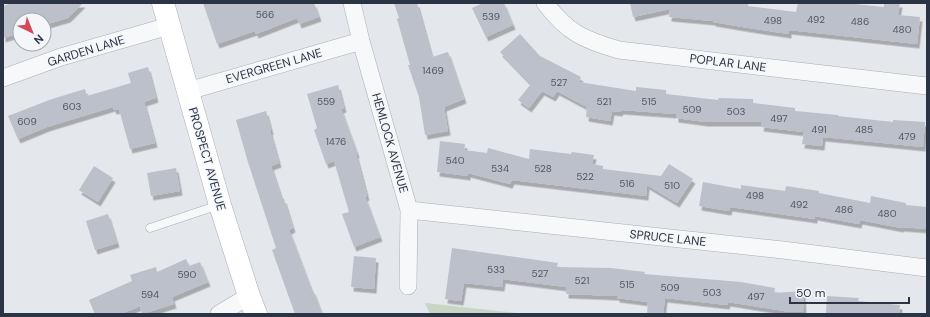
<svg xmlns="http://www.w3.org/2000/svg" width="930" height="317" font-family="'DM Sans',sans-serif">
	<defs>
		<filter id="shadow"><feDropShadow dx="2.5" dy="4.5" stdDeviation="0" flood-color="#0004"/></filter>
	</defs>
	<rect width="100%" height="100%" fill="#e4e7ec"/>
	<path fill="#c9d6c5" d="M425,303L527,314H430Z"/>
	<path fill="#bbc0ca" filter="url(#shadow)" d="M12,3H83L68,18L44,25V20H20V33L3,38V6Z
		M203,3H314L319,17L299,24L297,18L256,34L255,31L217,44Z
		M394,3H417L432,57L448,52L464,99L444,107L448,131L425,135L419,97L408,65H410L397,19L399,18Z
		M483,3H504L513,25L486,37L472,8Z
		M630,3H741L748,4V6L796,12L798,3H845L884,7V3H900L898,15L920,17L917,44L789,30V34L755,29L713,22V21L669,17L670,9L633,17Z
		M520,34L540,56L581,77L579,82L636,91V87L666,90V94L718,100L719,98L753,99V103L795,108V111L838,115V116L893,122V120L925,122L923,147L823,137L822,146L802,144L804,132L761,127L762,122H706L676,118V114L621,110L620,112L612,111L610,121L586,117L587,107L557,91L553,97L542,91L529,108L518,100L531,84L500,52Z
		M148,67L156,98L144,102L155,143L130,149L119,109L114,110L113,107L47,127L18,139L8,116L52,99L85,89L87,96L131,83L128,73Z
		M338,85L344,108L341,109L357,153L356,154L367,196L365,197L380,237L354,247L342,214L349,212L334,161L326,164L314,130L317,128L307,94Z
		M266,111L271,130L270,131L279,163L271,166L282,199H284L293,228L289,230L312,291L313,290L322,314H295L272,250L276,248L247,159L236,120Z
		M440,141L465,144L464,150L487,153L488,148L529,159L530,149L571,154L572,152L594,155L592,164L603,166V169L661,176L669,164L693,179L677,203L647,185L646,196L512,180L510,184L468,173V176L437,172Z
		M94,166L113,178L98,202L79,190Z
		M176,168L180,191L151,196L147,173Z
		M703,182L741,189V185L785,191L786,186L819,191V193L870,203L871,196L906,203V205L927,207V229L902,227L901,228L860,220L859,224L815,216V219L730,207L729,211L699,206Z
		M108,214L117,243L95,250L86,221Z
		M452,248L558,263L557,267L611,268L645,272L644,274L741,282L775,288L774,293L803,291L804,311L784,312V311L728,302L727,305L665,298L663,314H647L648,302L617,298V296L566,294V287L503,279L502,287L464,283L461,301L445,299Z
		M354,256L376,258L374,289L351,287Z
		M186,259L189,266L200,262L208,282L172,297L174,304L142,314L140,306L121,314H95L89,300L132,281L130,275L156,267L157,272Z
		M827,296L859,298L858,301L900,305L899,314H826Z"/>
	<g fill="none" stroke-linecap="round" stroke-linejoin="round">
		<g stroke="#a9aeb7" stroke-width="9">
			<path id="lane" d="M150,228L219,205"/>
		</g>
		<g stroke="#a9aeb7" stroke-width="18">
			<path id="street" d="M352,3L361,41L409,210L408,286
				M545,3C568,33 584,40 619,50L927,86
				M3,78L61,57L169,26
				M188,91L361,41
				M409,210L783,250L927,268
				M219,314L249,296"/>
		</g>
		<g stroke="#a9aeb7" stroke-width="23">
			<path id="secondary" d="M163,3L220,205L249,296L256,314"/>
		</g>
		<use href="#lane" stroke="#f7f8fa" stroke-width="8"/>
		<use href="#street" stroke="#f7f8fa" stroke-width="17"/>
		<use href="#secondary" stroke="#fff" stroke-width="22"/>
	</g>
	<g text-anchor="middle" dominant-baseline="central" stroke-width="3" stroke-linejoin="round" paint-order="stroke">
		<g font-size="10" fill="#4f5766">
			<text x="265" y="14">566</text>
			<text x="491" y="16">539</text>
			<text x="816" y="19">492</text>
			<text x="773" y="20">498</text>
			<text x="860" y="21">486</text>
			<text x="902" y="29">480</text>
			<text x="433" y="70">1469</text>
			<text x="559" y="82">527</text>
			<text x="326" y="101">559</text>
			<text x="604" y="101">521</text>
			<text x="649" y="101">515</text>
			<text x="72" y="106">603</text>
			<text x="692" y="109">509</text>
			<text x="736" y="111">503</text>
			<text x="779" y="118">497</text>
			<text x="27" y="121">609</text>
			<text x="819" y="129">491</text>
			<text x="864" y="129">485</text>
			<text x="907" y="136">479</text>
			<text x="336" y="141">1476</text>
			<text x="455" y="160">540</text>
			<text x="500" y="168">534</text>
			<text x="543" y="168">528</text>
			<text x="585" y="176">522</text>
			<text x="627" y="183">516</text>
			<text x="672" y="185">510</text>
			<text x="755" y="195">498</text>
			<text x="799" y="204">492</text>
			<text x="844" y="209">486</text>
			<text x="887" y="213">480</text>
			<text x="496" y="269">533</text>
			<text x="540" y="273">527</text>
			<text x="187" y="274">590</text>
			<text x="582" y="280">521</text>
			<text x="627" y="284">515</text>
			<text x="670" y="287">509</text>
			<text x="712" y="292">503</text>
			<text x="150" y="294">594</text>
			<text x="756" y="296">497</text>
		</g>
		<g font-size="12" fill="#2b3445" stroke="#f4f6f9">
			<text transform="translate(86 51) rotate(-17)">GARDEN LANE</text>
			<text transform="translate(728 63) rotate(7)">POPLAR LANE</text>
			<text transform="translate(274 66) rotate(-16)">EVERGREEN LANE</text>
			<text transform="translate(390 143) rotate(74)">HEMLOCK AVENUE</text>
			<text transform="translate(207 159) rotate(74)">PROSPECT AVENUE</text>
			<text transform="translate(668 238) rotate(6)">SPRUCE LANE</text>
		</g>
	</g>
	<rect width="930" height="317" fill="none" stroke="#2b3445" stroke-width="8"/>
	<g transform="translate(32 32) rotate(137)"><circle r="19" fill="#f4f6f9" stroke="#a4a8b1"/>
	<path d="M0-3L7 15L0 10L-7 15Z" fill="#d1495b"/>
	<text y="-6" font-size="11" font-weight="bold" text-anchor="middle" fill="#2b3445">N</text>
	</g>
	<path d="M790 297v6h119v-6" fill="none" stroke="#2b3445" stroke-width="2"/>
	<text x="796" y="297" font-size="12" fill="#2b3445" stroke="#f4f6f9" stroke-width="3" paint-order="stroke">50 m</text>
</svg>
